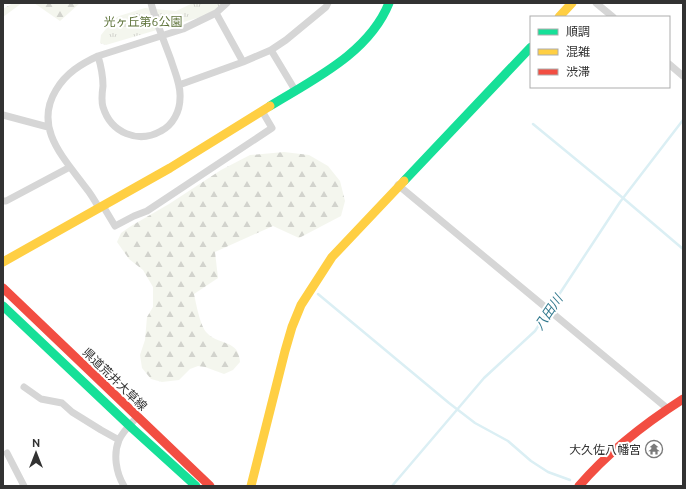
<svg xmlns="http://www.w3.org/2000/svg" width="686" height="489" font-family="Ubuntu,'Noto Sans JP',sans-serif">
	<defs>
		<pattern id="forest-firs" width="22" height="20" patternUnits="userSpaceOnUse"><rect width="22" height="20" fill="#f4f6ee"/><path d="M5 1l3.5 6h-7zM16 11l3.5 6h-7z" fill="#d2d3cd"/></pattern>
		<pattern id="park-tufts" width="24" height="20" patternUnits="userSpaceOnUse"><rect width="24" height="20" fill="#f4f6ee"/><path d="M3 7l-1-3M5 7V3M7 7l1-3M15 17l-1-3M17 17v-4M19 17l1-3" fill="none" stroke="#d2d3cd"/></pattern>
	</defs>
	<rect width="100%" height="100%" fill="#fff"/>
	<path fill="url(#forest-firs)" d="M13,3H22L3,17V9Z
		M34,3H80L60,21Z
		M284,152L309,155L328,166L340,181L345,201L341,216L299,238L273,226L215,252L218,278L194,294C196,303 200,326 207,333C219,346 239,339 240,362L233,370L224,374L205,367L198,366L190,369L179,380L162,382L151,379L142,368L140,355L145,340L147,317L153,307V287L143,270L129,259L117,242L121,233L131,226L169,204L221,170L250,155Z"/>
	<path fill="url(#park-tufts)" d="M193,3H221L222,6L204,16L106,45L100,43L101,35L113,20L119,16L145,8L176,11Z"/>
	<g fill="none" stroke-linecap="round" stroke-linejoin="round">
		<path stroke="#dbeff4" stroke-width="2.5" d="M533,124L623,198L683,249
			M318,294L449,403L475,423L508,441L531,461L548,472L570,480
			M392,486L484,378L535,331L620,202L683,120"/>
		<path stroke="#d6d6d6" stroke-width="7" d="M596,3L613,17
			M216,13L243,62
			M271,50L295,90
			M98,56C101,66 103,76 103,86C102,93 101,100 103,107C111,133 138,144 161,131C173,125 180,111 180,98C181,85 175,73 171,60C164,41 156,22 151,3
			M669,64L683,76
			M179,85L243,62L271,50L286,40L326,7L328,3
			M3,115L48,127
			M398,185L668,409
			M3,201H6L70,167
			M103,206L115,226L134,216L147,211L272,128L262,111
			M99,208C95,201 91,194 86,188C64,158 33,128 56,90C66,73 81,64 98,56L183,29L216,13L227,3
			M24,387L41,399L62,403L72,412L101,430L119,440
			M7,453L24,486
			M124,486C116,473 113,454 119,440C123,431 131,424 137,417"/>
		<path stroke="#16e098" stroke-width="9" d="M270,106C314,79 369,53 389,3
			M404,181L531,47
			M3,306L133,429L196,486"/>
		<path stroke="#ffcf43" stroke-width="9" d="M559,17L572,3
			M3,262L170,168L270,106
			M251,486L285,351L292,327L301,305L332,257L404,181"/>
		<path stroke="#f24e42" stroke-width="9" d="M3,288L210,486
			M579,486C609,451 644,424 683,399"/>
	</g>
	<defs>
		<g id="temple-ring" transform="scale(0.9)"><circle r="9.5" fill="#fff" stroke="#7a7a7a" stroke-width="1.5"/><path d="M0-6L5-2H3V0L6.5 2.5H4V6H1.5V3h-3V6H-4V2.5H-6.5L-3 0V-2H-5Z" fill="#7a7a7a"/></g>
	</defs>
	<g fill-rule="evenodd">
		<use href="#temple-ring" x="654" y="449"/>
	</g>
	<g text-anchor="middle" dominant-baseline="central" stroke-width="4" stroke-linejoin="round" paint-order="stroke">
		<g font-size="12" fill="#5e733a" stroke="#fff">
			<text x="143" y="21">光ヶ丘第6公園</text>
		</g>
		<g font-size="12" fill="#323232" stroke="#fff">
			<text transform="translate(115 379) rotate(44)">県道荒井大草線</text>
		</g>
		<g font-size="12" fill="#323232" stroke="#fff" text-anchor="end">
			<text x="641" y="449">大久佐八幡宮</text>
		</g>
		<g font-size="13" font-style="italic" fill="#337a8f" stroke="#fff">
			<text transform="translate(548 312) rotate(-56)">八田川</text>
		</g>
	</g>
	<rect width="686" height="489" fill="none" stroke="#323232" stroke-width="8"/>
	<rect x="530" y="16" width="140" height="72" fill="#ffffff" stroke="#adadad"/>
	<rect x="538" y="29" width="20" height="6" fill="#16e098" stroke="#adadad"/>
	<text x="566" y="36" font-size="12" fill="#323232">順調</text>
	<rect x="538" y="49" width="20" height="6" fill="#ffcf43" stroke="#adadad"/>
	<text x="566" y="56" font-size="12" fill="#323232">混雑</text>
	<rect x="538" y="69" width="20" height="6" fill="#f24e42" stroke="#adadad"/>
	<text x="566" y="76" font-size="12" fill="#323232">渋滞</text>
	<g transform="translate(36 453)" stroke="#ffffff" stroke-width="3" paint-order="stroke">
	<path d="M0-3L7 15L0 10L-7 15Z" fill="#323232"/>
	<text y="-6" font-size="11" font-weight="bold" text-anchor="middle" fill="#323232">N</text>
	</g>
</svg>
